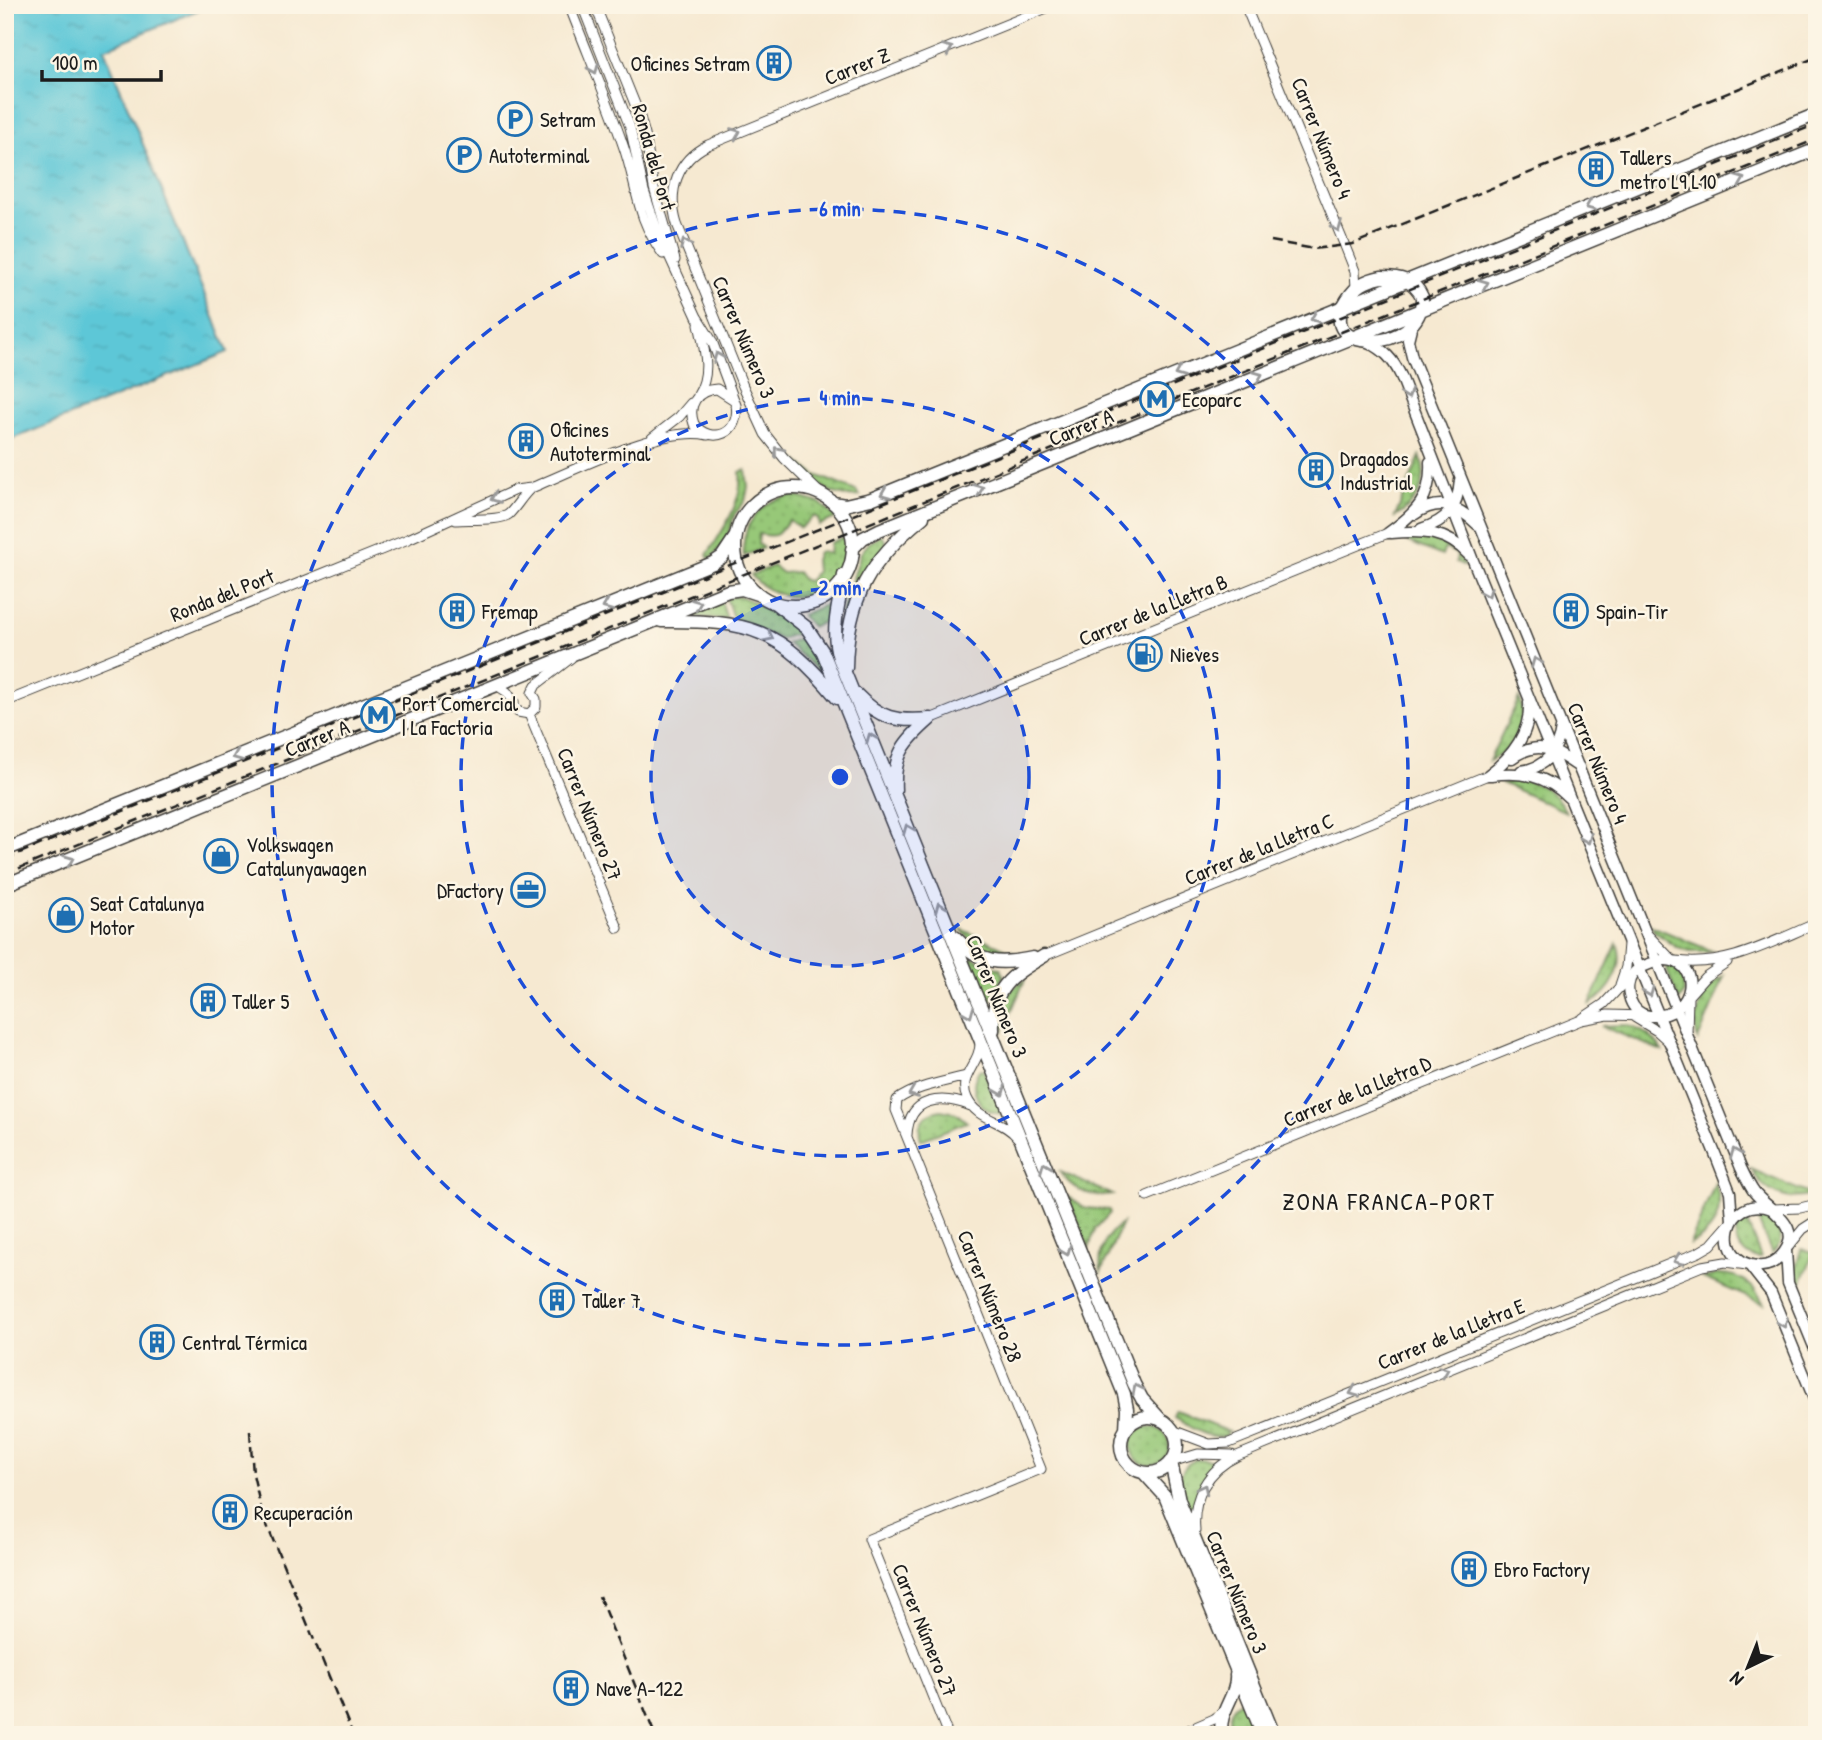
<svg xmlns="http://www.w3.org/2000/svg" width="1822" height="1740" font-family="'Patrick Hand',sans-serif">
	<defs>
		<pattern id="grass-dots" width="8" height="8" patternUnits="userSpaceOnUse" patternTransform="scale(1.75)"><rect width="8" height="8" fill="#97c878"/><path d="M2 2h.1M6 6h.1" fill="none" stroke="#82ab67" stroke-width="1.8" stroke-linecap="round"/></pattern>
		<pattern id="water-ripples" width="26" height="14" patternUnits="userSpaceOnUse" patternTransform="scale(1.75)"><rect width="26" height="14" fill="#5dc7d7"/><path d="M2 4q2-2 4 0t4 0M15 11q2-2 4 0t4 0" fill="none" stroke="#50aab8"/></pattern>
	</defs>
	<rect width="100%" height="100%" fill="#fcf5e5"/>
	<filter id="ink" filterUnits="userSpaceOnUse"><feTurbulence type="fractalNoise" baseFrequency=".0143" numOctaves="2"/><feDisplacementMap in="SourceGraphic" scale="14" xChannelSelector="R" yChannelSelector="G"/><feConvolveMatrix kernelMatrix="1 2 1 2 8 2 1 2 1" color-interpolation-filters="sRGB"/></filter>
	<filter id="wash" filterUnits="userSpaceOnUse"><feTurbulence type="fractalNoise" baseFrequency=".00686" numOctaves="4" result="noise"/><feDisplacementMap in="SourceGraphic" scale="28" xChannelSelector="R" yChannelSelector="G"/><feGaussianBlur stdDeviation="1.57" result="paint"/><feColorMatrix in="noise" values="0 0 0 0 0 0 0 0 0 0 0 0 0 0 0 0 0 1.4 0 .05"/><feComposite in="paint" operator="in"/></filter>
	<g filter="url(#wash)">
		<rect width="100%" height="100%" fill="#f6e9d1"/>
		<path fill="url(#grass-dots)" stroke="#5a724a" stroke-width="2" d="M787,453L816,475L856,491L860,496C829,501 805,473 784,455Z
			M1420,456C1430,480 1417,505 1395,517Z
			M746,470L748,487L745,501L735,514L725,542L710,560L707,555C722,532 744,500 740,472Z
			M795,496L820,503L836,518L819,525L818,518L814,516L800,528L789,520C776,535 780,538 759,534L758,544L763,548L744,556C740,524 763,497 795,496Z
			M882,535L887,545L848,612L841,615L861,553L869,543Z
			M844,537C851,594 787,617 751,575L773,566L782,573L797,572L803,580L808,581L816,572L815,560L818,552L822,551L829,554L830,543Z
			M1420,538C1439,540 1457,547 1465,566L1456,562L1457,554L1445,548L1442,556L1404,540Z
			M740,596L778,613L803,631L781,639L734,621L726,598Z
			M721,601L727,619L682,616Z
			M832,602L830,619L812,627L801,615Z
			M807,635L834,685L787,643Z
			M1519,698C1527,724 1513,751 1489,761Z
			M1515,780C1538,782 1555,790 1566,812L1502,783Z
			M1652,926L1714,952H1690L1678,948L1654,931Z
			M961,929L1013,952C991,956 974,948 961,929Z
			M1617,943C1626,966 1611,992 1590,1004Z
			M969,956L992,967L1001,968L1004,977L996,987L989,1005Z
			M1665,965L1675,968L1683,980L1684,993L1679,1001Z
			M1724,976L1698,1040C1690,1018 1704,987 1724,976Z
			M1025,979L1003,1031C998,1009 1006,991 1025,979Z
			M1625,1025C1641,1029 1654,1036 1662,1051L1601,1026Z
			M983,1069L1002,1111L1001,1114C979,1111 967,1090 979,1070Z
			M941,1110L956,1113L967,1122L921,1140C916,1123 924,1113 941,1110Z
			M1751,1169L1811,1195C1784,1203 1765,1193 1751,1169Z
			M1060,1172L1112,1195C1090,1198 1073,1191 1060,1172Z
			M1715,1183C1725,1211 1716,1232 1690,1244Z
			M1068,1197L1085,1208L1109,1210L1110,1213L1095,1229L1089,1249Z
			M1755,1213L1769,1216L1779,1226L1780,1243L1772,1254Z
			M1745,1217L1761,1258C1738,1257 1727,1234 1745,1217Z
			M1122,1223L1101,1272C1098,1251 1105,1235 1122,1223Z
			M1801,1249L1814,1252L1799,1289L1796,1268Z
			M1720,1274C1741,1274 1755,1286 1764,1304L1703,1278Z
			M1178,1412L1229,1432L1226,1433L1227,1436C1208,1440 1191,1428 1175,1418Z
			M1131 1446a19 19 0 1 1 38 0a19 19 0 1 1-38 0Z
			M1198,1459L1221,1461L1213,1468L1191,1514C1182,1493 1170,1468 1198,1459Z
			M1240,1701L1244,1705L1256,1735H1230C1227,1721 1228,1709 1240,1701Z"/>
		<path fill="url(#water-ripples)" stroke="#3c727a" stroke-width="2" d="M5,5H210L104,49L228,352L5,442Z"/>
	</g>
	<g filter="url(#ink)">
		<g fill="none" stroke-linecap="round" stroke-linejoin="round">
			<g stroke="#3d3b37" stroke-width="11">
				<path id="minor" d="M569,5C587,52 607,98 623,145C638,187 635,216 663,254
					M582,5L630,127L644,191L656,227L697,317L712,341L736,405C741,433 712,446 694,424C687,405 697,390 717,389L734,400
					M595,5L639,114L645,135L654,188L675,260
					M1245,5L1345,246L1355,271L1356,288
					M698,395C712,373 704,348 699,324
					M652,438L679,417L691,403
					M826,499L784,458L765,434L743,386L677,224C667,191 677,160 708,145L1054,5
					M456,520C469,519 501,521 509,514C517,506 522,496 531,488
					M498,686L507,692L514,702
					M5,702L408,539L515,490L531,488C576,470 661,425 708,435
					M513,702L518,712L529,714
					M529,714L618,928
					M529,714L536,707V699L532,693L536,685L571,658
					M930,719L1388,533
					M1647,934L1673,961
					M1044,956L1488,775
					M1676,961C1727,968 1771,942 1817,923
					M1620,985L1626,967L1628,944
					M1689,995L1705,977L1727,962
					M1634,1017L1657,1031L1668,1041
					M1583,1018L1604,1004L1630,976
					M1687,1034L1688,997
					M980,1042C981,1063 957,1076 967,1098C977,1121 1003,1119 1017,1137
					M907,1135C909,1096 942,1095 971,1106
					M1147,1196L1581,1020L1608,1015L1646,1016
					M1772,1209L1800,1208L1817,1204
					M1789,1246L1803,1229L1817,1220
					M1172,1430L1209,1444L1229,1443L1699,1252L1711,1245L1731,1222
					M1171,1462L1198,1454L1232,1455
					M1195,1531C1192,1498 1207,1470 1237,1456L1702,1266L1725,1262L1747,1265
					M948,1735L869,1539L1041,1469L896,1110L897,1100C916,1086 944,1082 966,1076
					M1177,1735L1214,1719L1223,1712"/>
			</g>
			<g stroke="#3d3b37" stroke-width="13">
				<path id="tertiary" d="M1412,324L1408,340L1412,357L1741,1168C1745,1176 1749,1185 1754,1192C1769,1211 1807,1227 1781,1256C1775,1263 1767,1267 1757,1266C1711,1261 1725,1192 1772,1209
					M1368,342C1384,350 1393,359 1401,376L1472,558L1716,1156L1730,1192L1732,1221
					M1415,514C1440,497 1458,506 1478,525
					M1421,529C1447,521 1458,508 1460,480
					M1388,533C1416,513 1432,498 1430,462
					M1391,533C1422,530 1447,531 1469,555
					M1512,758C1540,739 1553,750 1579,767
					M1521,771C1545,768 1558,751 1561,728
					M1488,775C1512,757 1531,734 1529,702
					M1491,775C1521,771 1547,775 1569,798
					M1662,960C1702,957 1699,1018 1650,1016C1631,1015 1622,988 1633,974C1639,966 1652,963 1662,960Z
					M1786,1250L1788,1283L1817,1354
					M1749,1265L1771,1293L1817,1406"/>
			</g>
			<g stroke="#3d3b37" stroke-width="15">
				<path id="secondary" d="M1382,277C1399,277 1415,280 1422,297C1423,356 1311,354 1347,300C1356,286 1365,280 1382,277Z
					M735 547a59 59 0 1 1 118 0a59 59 0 1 1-118 0Z
					M833,503L845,505L871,499L1817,114
					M852,549L863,538L879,530L1817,149
					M844,575C839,603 830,630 839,658L1134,1384L1142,1399L1161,1420
					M775,603L807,628L823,652L1124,1394L1127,1409L1126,1429
					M661,621C750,620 780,629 837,698
					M846,668C847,598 870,560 923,517
					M856,694C880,719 896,722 930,719
					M895,790C893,754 905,741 930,719
					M5,850L713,563L722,557L736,536
					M5,885L728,591L742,589L760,595
					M955,937C981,965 999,965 1033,958
					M993,1030C991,988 1011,976 1044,956
					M1121 1445a28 28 0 1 1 56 0a28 28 0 1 1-56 0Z
					M1171,1462L1179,1500L1274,1735
					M1144,1473L1165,1496L1263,1735
					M1222,1735C1217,1711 1238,1697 1236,1674"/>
			</g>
			<use href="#minor" stroke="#fff" stroke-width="9"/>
			<use href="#tertiary" stroke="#fff" stroke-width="10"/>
			<use href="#secondary" stroke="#fff" stroke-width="12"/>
			<path stroke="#1c1c1c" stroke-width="2.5" stroke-dasharray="10 5" stroke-linecap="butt" d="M1271,241L1314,249L1353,244L1817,57
				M5,859L1817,124
				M5,874L1817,139
				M250,1431L253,1474L262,1513L353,1735
				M599,1596L655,1735"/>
		</g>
		<defs><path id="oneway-chevron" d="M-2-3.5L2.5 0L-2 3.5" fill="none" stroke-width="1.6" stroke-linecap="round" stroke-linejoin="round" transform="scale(1.75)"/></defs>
		<g stroke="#999">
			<use href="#oneway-chevron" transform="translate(948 49) rotate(-22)"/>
			<use href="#oneway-chevron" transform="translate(594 69) rotate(68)"/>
			<use href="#oneway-chevron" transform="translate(736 133) rotate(-22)"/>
			<use href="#oneway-chevron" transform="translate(1740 180) rotate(-22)"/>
			<use href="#oneway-chevron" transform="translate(1590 206) rotate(158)"/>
			<use href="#oneway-chevron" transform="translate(1337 227) rotate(68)"/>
			<use href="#oneway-chevron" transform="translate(685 244) rotate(-112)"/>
			<use href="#oneway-chevron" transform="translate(1484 284) rotate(-22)"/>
			<use href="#oneway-chevron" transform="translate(1315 318) rotate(158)"/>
			<use href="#oneway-chevron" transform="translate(718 357) rotate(-112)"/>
			<use href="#oneway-chevron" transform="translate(1179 373) rotate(158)"/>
			<use href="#oneway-chevron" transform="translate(1258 376) rotate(-22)"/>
			<use href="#oneway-chevron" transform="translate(1407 394) rotate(70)"/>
			<use href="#oneway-chevron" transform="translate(778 451) rotate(-129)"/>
			<use href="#oneway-chevron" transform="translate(979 489) rotate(-22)"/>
			<use href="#oneway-chevron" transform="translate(885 493) rotate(158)"/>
			<use href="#oneway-chevron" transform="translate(495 498) rotate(158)"/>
			<use href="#oneway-chevron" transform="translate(1487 593) rotate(67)"/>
			<use href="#oneway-chevron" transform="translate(697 604) rotate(-22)"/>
			<use href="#oneway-chevron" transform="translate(607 606) rotate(158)"/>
			<use href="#oneway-chevron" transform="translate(769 637) rotate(27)"/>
			<use href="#oneway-chevron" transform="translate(1536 662) rotate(-112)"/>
			<use href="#oneway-chevron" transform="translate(871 738) rotate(-112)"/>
			<use href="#oneway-chevron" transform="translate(237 756) rotate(158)"/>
			<use href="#oneway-chevron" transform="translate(908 829) rotate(-112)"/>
			<use href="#oneway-chevron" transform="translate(1587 839) rotate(68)"/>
			<use href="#oneway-chevron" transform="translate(69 860) rotate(-22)"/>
			<use href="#oneway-chevron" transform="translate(940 907) rotate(-112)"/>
			<use href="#oneway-chevron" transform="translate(1649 992) rotate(68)"/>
			<use href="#oneway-chevron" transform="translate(969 1013) rotate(68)"/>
			<use href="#oneway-chevron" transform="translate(1001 1091) rotate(68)"/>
			<use href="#oneway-chevron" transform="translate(913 1093) rotate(158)"/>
			<use href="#oneway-chevron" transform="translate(1735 1153) rotate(-112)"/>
			<use href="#oneway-chevron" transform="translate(1045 1167) rotate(-112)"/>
			<use href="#oneway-chevron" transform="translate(1066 1251) rotate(68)"/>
			<use href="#oneway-chevron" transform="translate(1678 1260) rotate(158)"/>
			<use href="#oneway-chevron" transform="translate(1783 1323) rotate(69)"/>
			<use href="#oneway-chevron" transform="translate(1444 1371) rotate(-22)"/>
			<use href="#oneway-chevron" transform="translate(1137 1389) rotate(-117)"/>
			<use href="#oneway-chevron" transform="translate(1354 1392) rotate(158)"/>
			<use href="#oneway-chevron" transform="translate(1203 1489) rotate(-63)"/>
		</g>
	</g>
	<circle cx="840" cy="777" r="189" fill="#1d4ed8" fill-opacity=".12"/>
	<g fill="none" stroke="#1d4ed8" stroke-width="3.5" stroke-dasharray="12 9">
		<circle cx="840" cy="777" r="189"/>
		<circle cx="840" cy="777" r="379"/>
		<circle cx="840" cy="777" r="568"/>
	</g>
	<defs>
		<g id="building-ring" transform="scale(1.75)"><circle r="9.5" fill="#fcf5e5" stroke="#1f6fb2" stroke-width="1.5"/><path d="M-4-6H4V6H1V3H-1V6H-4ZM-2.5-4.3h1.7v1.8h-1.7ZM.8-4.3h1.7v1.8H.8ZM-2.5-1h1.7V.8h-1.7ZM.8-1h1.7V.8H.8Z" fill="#1f6fb2"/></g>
		<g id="parking-ring" transform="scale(1.75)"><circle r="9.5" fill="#fcf5e5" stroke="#1f6fb2" stroke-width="1.5"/><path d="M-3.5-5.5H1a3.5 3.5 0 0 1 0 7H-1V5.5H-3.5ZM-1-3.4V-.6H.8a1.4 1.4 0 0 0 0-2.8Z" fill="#1f6fb2"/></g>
		<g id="metro-ring" transform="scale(1.75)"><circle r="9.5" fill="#fcf5e5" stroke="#1f6fb2" stroke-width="1.5"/><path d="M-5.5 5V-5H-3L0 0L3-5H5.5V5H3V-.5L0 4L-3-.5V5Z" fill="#1f6fb2"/></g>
		<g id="fuel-ring" transform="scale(1.75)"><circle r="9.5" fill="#fcf5e5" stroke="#1f6fb2" stroke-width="1.5"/><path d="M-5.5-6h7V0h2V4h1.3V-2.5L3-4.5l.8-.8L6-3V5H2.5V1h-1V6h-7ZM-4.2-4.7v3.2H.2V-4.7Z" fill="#1f6fb2"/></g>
		<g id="shop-ring" transform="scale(1.75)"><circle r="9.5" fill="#fcf5e5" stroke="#1f6fb2" stroke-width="1.5"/><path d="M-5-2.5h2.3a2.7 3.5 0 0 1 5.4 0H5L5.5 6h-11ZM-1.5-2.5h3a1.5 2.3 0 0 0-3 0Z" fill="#1f6fb2"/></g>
		<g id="office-ring" transform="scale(1.75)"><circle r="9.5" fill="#fcf5e5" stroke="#1f6fb2" stroke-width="1.5"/><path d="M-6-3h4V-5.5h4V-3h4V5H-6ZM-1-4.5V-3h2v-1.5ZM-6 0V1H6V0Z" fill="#1f6fb2"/></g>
	</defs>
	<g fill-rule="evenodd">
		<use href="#building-ring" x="774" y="63"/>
		<use href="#parking-ring" x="515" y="119"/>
		<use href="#parking-ring" x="464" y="155"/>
		<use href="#building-ring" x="1596" y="169"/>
		<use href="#metro-ring" x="1157" y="399"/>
		<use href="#building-ring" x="526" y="441"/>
		<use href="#building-ring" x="1316" y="470"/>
		<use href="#building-ring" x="457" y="611"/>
		<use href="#building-ring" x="1571" y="611"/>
		<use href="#fuel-ring" x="1145" y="654"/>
		<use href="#metro-ring" x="378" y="715"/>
		<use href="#shop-ring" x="221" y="856"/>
		<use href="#office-ring" x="528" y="890"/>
		<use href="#shop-ring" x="66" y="915"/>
		<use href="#building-ring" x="208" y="1001"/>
		<use href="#building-ring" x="557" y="1300"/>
		<use href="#building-ring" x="157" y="1342"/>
		<use href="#building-ring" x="230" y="1512"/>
		<use href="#building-ring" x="1469" y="1569"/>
		<use href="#building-ring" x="571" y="1688"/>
	</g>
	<g text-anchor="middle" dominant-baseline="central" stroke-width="5" stroke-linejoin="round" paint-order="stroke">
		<g font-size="21" fill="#1c1c1c" stroke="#fcf5e5" text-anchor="start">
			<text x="750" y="63" text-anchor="end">Oficines Setram</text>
			<text x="540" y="119">Setram</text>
			<text x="489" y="155">Autoterminal</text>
			<text x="1620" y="157">Tallers<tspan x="1620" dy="24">metro L9 L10</tspan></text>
			<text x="1182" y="399">Ecoparc</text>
			<text x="550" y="429">Oficines<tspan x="550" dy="24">Autoterminal</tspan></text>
			<text x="1340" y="458">Dragados<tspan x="1340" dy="24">Industrial</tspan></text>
			<text x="482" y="611">Fremap</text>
			<text x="1596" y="611">Spain-Tir</text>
			<text x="1170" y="654">Nieves</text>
			<text x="402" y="703">Port Comercial<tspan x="402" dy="24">| La Factoria</tspan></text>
			<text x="246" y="844">Volkswagen<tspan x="246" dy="24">Catalunyawagen</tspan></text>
			<text x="504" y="890" text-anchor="end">DFactory</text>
			<text x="90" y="903">Seat Catalunya<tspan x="90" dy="24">Motor</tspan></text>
			<text x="232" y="1001">Taller 5</text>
			<text x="582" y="1300">Taller 7</text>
			<text x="182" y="1342">Central Térmica</text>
			<text x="254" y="1512">Recuperación</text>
			<text x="1494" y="1569">Ebro Factory</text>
			<text x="596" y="1688">Nave A-122</text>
		</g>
		<g font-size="21" fill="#1c1c1c" stroke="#fcf5e5">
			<text transform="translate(857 66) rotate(-22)">Carrer Z</text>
			<text transform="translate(1322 138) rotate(68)">Carrer Número 4</text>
			<text transform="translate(654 157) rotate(74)">Ronda del Port</text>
			<text transform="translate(744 337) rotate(67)">Carrer Número 3</text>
			<text transform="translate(1081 427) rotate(-22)">Carrer A</text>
			<text transform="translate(222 595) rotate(-22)">Ronda del Port</text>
			<text transform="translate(1153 610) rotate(-22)">Carrer de la Lletra B</text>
			<text transform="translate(317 738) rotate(-22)">Carrer A</text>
			<text transform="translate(1598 763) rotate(68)">Carrer Número 4</text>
			<text transform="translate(590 814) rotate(68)">Carrer Número 27</text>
			<text transform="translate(1259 849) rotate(-22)">Carrer de la Lletra C</text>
			<text transform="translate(997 996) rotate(68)">Carrer Número 3</text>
			<text transform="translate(1357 1091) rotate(-22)">Carrer de la Lletra D</text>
			<text transform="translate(990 1296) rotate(68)">Carrer Número 28</text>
			<text transform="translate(1451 1334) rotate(-22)">Carrer de la Lletra E</text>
			<text transform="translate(1237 1592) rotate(68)">Carrer Número 3</text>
			<text transform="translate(925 1630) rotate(68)">Carrer Número 27</text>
		</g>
		<g font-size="24" letter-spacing="2" fill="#1c1c1c" stroke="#fcf5e5">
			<text x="1389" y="1201">ZONA FRANCA-PORT</text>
		</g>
	</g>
	<circle cx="840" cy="777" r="10" fill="#1d4ed8" stroke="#fcf5e5" stroke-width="3.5"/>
	<g font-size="21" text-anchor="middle" font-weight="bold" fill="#1d4ed8" stroke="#fcf5e5" stroke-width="5" stroke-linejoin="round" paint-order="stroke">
		<text x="840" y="216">6 min</text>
		<text x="840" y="405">4 min</text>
		<text x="840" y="595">2 min</text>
	</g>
	<rect width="1822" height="1740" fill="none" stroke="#fcf5e5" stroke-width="28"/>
	<g transform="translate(1748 1667) rotate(223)" stroke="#fcf5e5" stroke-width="5" paint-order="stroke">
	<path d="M0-5L12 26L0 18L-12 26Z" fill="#1c1c1c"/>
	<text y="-10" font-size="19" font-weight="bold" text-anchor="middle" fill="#1c1c1c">N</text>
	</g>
	<path d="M42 70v10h119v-10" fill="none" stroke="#1c1c1c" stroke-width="3.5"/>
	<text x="52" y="70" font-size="21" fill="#1c1c1c" stroke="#fcf5e5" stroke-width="5" paint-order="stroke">100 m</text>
</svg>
